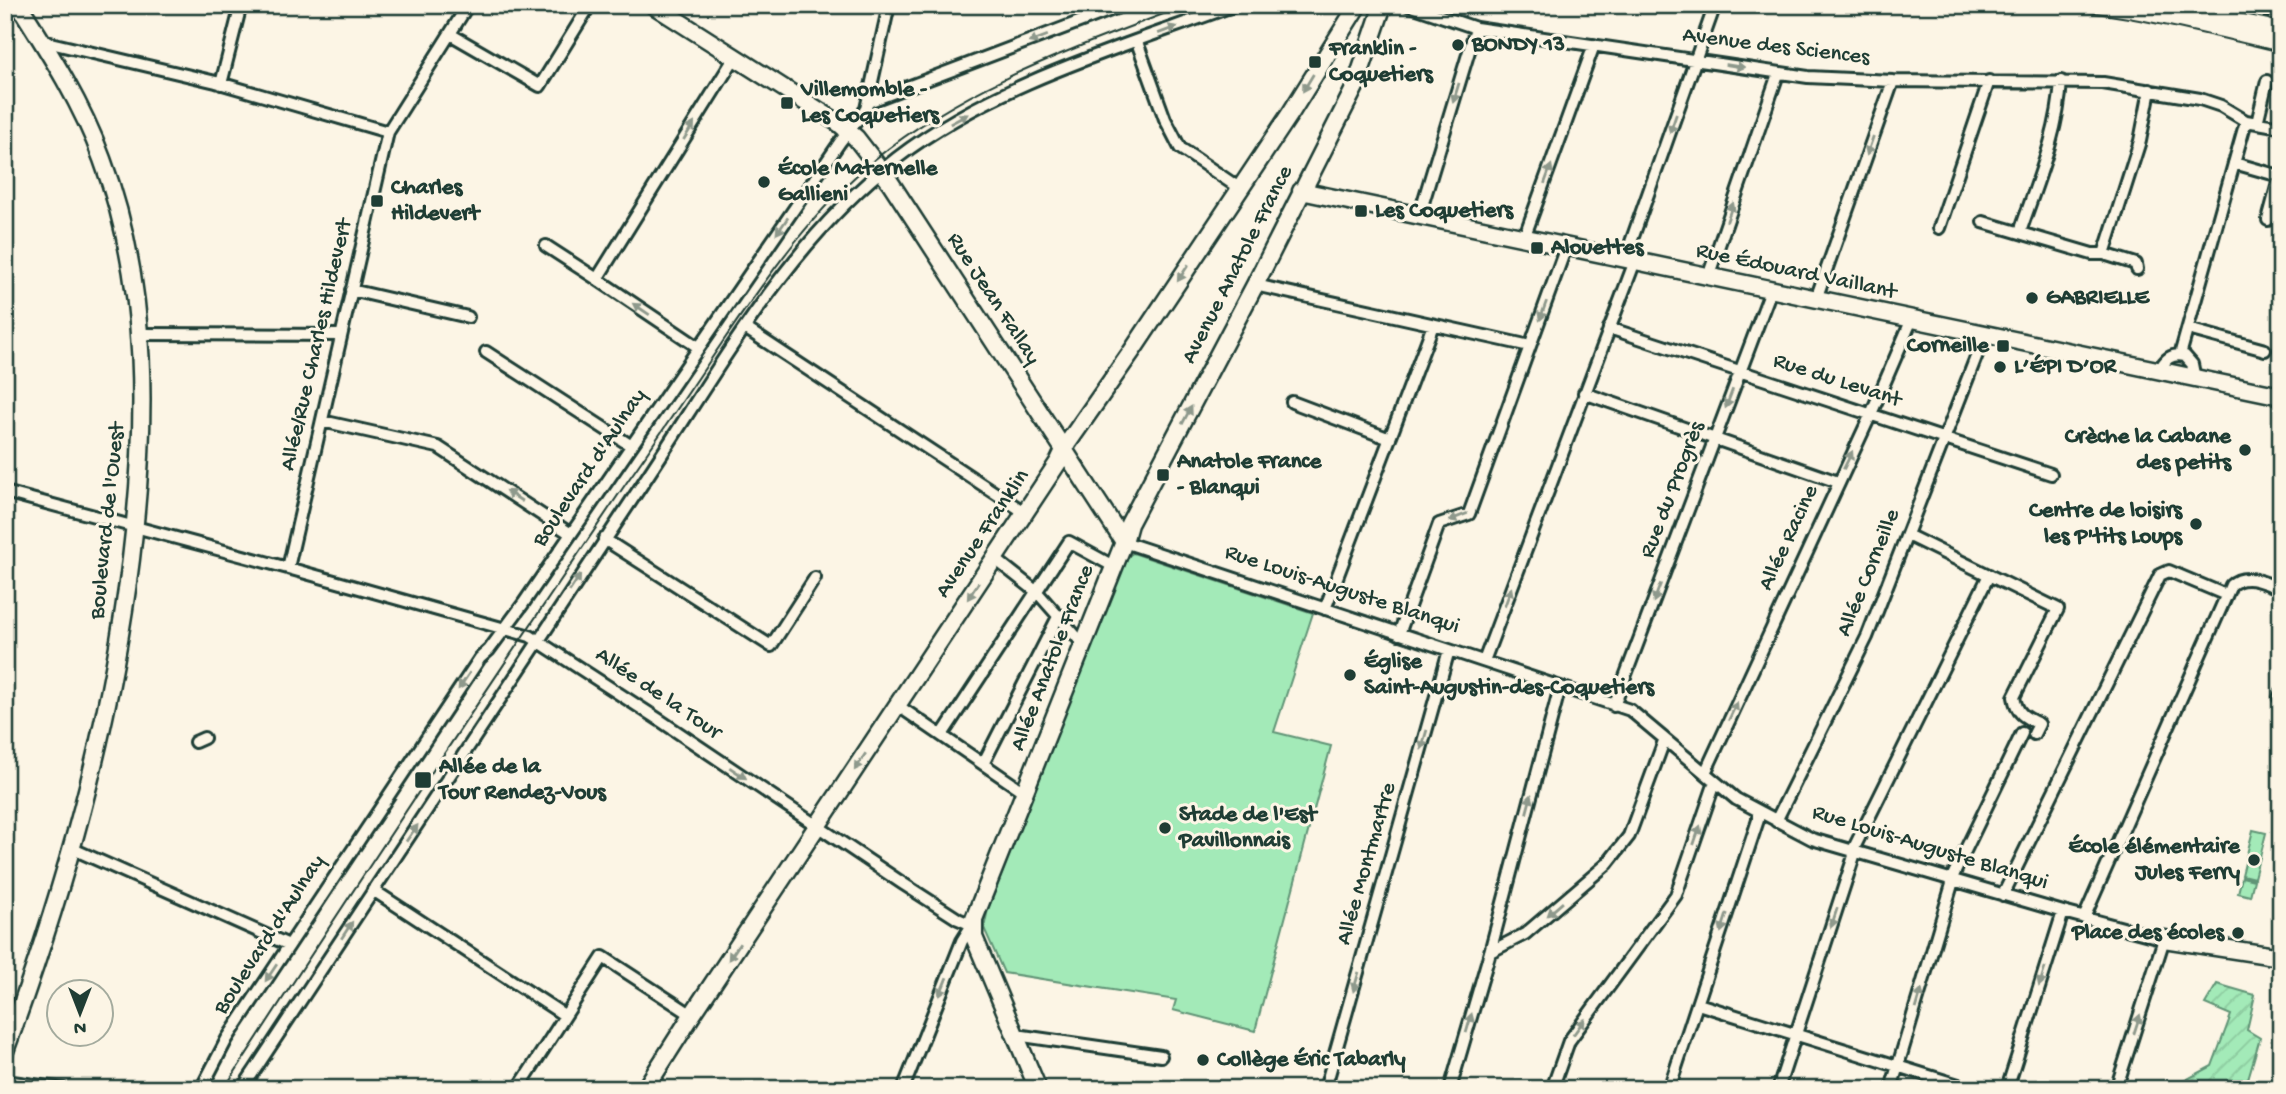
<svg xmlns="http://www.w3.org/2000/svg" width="2286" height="1094" font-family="'Gochi Hand',sans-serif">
	<defs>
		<pattern id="garden-furrows" width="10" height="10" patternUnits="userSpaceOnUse" patternTransform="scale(1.75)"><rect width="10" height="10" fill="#a3eab8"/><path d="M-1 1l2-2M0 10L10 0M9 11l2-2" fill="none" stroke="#8cca9f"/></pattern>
	</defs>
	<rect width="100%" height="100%" fill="#fcf5e5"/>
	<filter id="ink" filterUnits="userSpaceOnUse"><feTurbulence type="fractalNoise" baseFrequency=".0143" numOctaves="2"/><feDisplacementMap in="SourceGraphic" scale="14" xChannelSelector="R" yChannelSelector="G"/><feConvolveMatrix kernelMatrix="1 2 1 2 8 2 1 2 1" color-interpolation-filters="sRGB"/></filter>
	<g filter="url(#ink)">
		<path fill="url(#garden-furrows)" stroke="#619476" stroke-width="2" d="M2217,984L2255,995L2247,1030L2260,1038L2245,1089H2180L2182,1082L2212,1066L2231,1015L2205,1004Z"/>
		<path fill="#a3eab8" stroke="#619476" stroke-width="2" d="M1133,553L1313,613L1274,732L1331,746L1255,1031L1173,1010L1176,1000L1004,973L984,928L988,909L1127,557Z
			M2253,830L2266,833L2259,861L2246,858Z
			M2246,859L2258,862L2254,878L2242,875Z
			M2242,877L2254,880L2250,896L2238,893Z"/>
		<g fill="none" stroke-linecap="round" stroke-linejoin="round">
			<g stroke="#1f3d34" stroke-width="16">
				<path id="street" d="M446,5L465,10
					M1408,5L1476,28L1808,77L1893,81L2103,83L2200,99L2221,106L2246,121L2281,127
					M450,34L540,86L590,5
					M42,41L216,82L388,132
					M1137,42L1165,119L1180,148L1239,188
					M221,84L241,5
					M868,102L1124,5
					M2257,123L2267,81
					M2234,163L2276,175L2279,179L2268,220
					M1419,216L1476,28
					M1983,222L2092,254H2104L2136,264L2137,269
					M1939,228L1989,81
					M2020,232C2037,182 2058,134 2061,81
					M1524,238L1594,45
					M546,246L597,279
					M2104,254L2140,141L2150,90
					M1625,259L1715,5
					M1708,277L1778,74
					M1255,285L1530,346
					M351,290L468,317
					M1816,299L1893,81
					M745,328L1024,512
					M1609,328L2051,474
					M2188,329L2265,350
					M141,334L341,335
					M698,347L597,279L735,57
					M486,352L630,445
					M2180,355L2246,121
					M2159,371C2165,359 2171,353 2185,356L2192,364L2195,379
					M1584,393L1838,482
					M1292,402L1390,439
					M322,421L438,447L571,534
					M5,492L288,568L530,636L661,721L902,883L958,919L972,925L962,941L903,1089
					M1907,535L2058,609L2014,697C2017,714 2024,717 2039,724L2034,734
					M604,539L771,646L815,578
					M1124,542L1630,710L1736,799L1812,839L2063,912L2164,939L2116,1089
					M994,558L1037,592L1082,643
					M288,568L388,132L468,5
					M1325,609L1433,325
					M1399,634L1439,524L1469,514L1566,247
					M1484,661L1635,261
					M2279,698L2281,694
					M897,705L1024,792
					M1614,706L1771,290
					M942,735L1069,542L1113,566
					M195,742L204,738
					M983,764L1059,615
					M1705,773L1871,414L1912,319
					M1776,821L1867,637L1985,334
					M73,849L289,945
					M1852,852L1989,575
					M1951,880L2022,733
					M373,890L564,1015
					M2003,895L2160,575L2169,571L2226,595
					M2084,918L2231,585C2245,572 2265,583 2281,589
					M1490,952L1525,934L1607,864L1629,836L1664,741
					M1698,1004L1971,1089
					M1016,1035L1161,1056
					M5,1081L64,1089
					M201,1089L227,1039L480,658L489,650L523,604L840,142L866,109L889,5
					M242,1089C379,885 513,679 649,474C723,362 789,242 897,158C993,84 1122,47 1235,5
					M518,1089L603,957L692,1015
					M1325,1089L1449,650
					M1450,1089L1490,952L1560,687
					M1552,1089L1569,1041L1676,895L1715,782
					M1669,1089L1758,820V811
					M1778,1089L1855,853
					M1891,1089L1953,881
					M2007,1089L2063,912"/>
			</g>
			<g stroke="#1f3d34" stroke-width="21">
				<path id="secondary" d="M653,5L840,124L856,138L890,182L1124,542
					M1301,191L2281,396
					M2164,939L2281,957
					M5,1051C64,891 110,729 131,559C147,426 150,287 102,159C82,104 51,55 19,5
					M645,1089L692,1015L1059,461L1067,444L1132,351L1290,114L1358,5
					M1038,1089L974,937V919L1124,542L1129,524L1255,285L1355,87L1383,5"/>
			</g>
			<use href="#street" stroke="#fcf5e5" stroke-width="10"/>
			<use href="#secondary" stroke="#fcf5e5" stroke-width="16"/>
			<path stroke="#1f3d34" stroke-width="2" d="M1875,5C1945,6 2017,4 2088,12C2153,20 2217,37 2281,52
				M224,1089C356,884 492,681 629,479C662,432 694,384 726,337C770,273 814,210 874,160C966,84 1078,47 1187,5"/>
			<g stroke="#1f3d34" stroke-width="5">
				<path id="rail" d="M2208,5L2281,20
					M2273,5L2281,7"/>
			</g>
			<use href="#rail" stroke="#fcf5e5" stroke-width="2.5" stroke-dasharray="8" stroke-linecap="butt"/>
		</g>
		<defs><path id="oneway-solid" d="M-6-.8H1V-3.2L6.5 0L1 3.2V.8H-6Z" transform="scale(1.75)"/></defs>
		<g fill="#8e998c">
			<use href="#oneway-solid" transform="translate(1168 30) rotate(-20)"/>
			<use href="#oneway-solid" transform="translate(1038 39) rotate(159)"/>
			<use href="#oneway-solid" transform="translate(1735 66) rotate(9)"/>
			<use href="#oneway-solid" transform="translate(1308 83) rotate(121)"/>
			<use href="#oneway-solid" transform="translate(1456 93) rotate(107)"/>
			<use href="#oneway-solid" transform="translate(959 119) rotate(-29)"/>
			<use href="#oneway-solid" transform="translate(1673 124) rotate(109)"/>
			<use href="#oneway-solid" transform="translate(689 131) rotate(-58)"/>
			<use href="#oneway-solid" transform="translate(1870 146) rotate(109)"/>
			<use href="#oneway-solid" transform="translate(1548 174) rotate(-70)"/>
			<use href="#oneway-solid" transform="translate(1730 212) rotate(-71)"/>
			<use href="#oneway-solid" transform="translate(782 226) rotate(125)"/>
			<use href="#oneway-solid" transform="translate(1183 273) rotate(123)"/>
			<use href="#oneway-solid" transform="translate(641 309) rotate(-146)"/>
			<use href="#oneway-solid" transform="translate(1543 311) rotate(110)"/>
			<use href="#oneway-solid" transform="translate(1729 399) rotate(111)"/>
			<use href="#oneway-solid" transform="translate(1187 415) rotate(-62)"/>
			<use href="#oneway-solid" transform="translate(1848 460) rotate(-64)"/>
			<use href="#oneway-solid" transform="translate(514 496) rotate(-147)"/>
			<use href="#oneway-solid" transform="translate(1458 517) rotate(159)"/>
			<use href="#oneway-solid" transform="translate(575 583) rotate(-57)"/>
			<use href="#oneway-solid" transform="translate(973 591) rotate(123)"/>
			<use href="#oneway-solid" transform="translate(1657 593) rotate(111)"/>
			<use href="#oneway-solid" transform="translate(1508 597) rotate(-70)"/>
			<use href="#oneway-solid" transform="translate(464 681) rotate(124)"/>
			<use href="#oneway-solid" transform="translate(1733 711) rotate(-65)"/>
			<use href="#oneway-solid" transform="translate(1424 740) rotate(106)"/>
			<use href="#oneway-solid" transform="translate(860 762) rotate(123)"/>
			<use href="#oneway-solid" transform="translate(738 773) rotate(34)"/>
			<use href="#oneway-solid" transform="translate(1529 804) rotate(-75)"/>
			<use href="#oneway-solid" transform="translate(412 833) rotate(-55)"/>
			<use href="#oneway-solid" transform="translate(1697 835) rotate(-71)"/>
			<use href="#oneway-solid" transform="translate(1555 909) rotate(139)"/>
			<use href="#oneway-solid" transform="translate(1834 918) rotate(108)"/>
			<use href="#oneway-solid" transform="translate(1724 923) rotate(108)"/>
			<use href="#oneway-solid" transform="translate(347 930) rotate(-57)"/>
			<use href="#oneway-solid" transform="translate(734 952) rotate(124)"/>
			<use href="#oneway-solid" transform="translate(271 973) rotate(124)"/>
			<use href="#oneway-solid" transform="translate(2042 977) rotate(108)"/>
			<use href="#oneway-solid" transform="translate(1356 982) rotate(106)"/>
			<use href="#oneway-solid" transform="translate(943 987) rotate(112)"/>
			<use href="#oneway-solid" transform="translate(1919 999) rotate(-74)"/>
			<use href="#oneway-solid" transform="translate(1469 1023) rotate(-74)"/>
			<use href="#oneway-solid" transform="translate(2137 1024) rotate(-72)"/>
			<use href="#oneway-solid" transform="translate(1579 1027) rotate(-54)"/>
		</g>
	</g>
	<g fill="#1f3d34" stroke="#fcf5e5" stroke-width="2.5">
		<circle cx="1458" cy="45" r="7"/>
		<rect x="1308" y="55" width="14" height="14" rx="3.5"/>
		<rect x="780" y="96" width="14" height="14" rx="3.5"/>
		<circle cx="764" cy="182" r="7"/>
		<rect x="370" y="194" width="14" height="14" rx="3.5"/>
		<rect x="1354" y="204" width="14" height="14" rx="3.5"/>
		<rect x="1530" y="241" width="14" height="14" rx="3.5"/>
		<circle cx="2032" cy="298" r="7"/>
		<rect x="1996" y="339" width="14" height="14" rx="3.5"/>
		<circle cx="2000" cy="367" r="7"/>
		<circle cx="2245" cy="450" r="7"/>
		<rect x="1156" y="468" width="14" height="14" rx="3.5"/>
		<circle cx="2196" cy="524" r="7"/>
		<circle cx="1350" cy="675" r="7"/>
		<rect x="414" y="771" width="18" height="18" rx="3.5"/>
		<circle cx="1165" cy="828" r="7"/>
		<circle cx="2254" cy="860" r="7"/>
		<circle cx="2238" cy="933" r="7"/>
		<circle cx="1203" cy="1060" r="7"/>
	</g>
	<g text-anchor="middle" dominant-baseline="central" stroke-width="6" stroke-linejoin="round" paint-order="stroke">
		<g font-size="23" font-weight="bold" fill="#1f3d34" stroke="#fcf5e5" text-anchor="start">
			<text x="1472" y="45">BONDY 13</text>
			<text x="1329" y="49">Franklin -<tspan x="1329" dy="26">Coquetiers</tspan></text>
			<text x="801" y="90">Villemomble -<tspan x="801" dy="26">Les Coquetiers</tspan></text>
			<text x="778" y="169">École Maternelle<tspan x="778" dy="26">Gallieni</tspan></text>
			<text x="391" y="188">Charles<tspan x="391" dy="26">Hildevert</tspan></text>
			<text x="1375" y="211">Les Coquetiers</text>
			<text x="1551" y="248">Alouettes</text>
			<text x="2046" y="298">GABRIELLE</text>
			<text x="1989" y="346" text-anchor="end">Corneille</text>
			<text x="2014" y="367">L’ÉPI D’OR</text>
			<text x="2231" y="437" text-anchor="end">Crèche la Cabane<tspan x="2231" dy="26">des petits</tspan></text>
			<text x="1177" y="462">Anatole France<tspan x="1177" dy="26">- Blanqui</tspan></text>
			<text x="2182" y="511" text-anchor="end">Centre de loisirs<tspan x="2182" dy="26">les P'tits Loups</tspan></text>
			<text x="1364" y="662">Église<tspan x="1364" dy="26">Saint-Augustin-des-Coquetiers</tspan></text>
			<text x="439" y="767">Allée de la<tspan x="439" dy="26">Tour Rendez-Vous</tspan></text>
			<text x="1179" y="815">Stade de l'Est<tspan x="1179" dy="26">Pavillonnais</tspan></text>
			<text x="2240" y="847" text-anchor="end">École élémentaire<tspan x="2240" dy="26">Jules Ferry</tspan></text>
			<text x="2224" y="933" text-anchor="end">Place des écoles</text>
			<text x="1217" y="1060">Collège Éric Tabarly</text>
		</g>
		<g font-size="23" fill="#1f3d34" stroke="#fcf5e5">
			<text transform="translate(1776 47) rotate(7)">Avenue des Sciences</text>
			<text transform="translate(1238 265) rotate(-63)">Avenue Anatole France</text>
			<text transform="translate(1796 272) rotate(12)">Rue Édouard Vaillant</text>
			<text transform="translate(993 299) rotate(57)">Rue Jean Fallay</text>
			<text transform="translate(317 345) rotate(-77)">Allée/Rue Charles Hildevert</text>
			<text transform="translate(1837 381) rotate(18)">Rue du Levant</text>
			<text transform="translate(590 468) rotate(-56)">Boulevard d'Aulnay</text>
			<text transform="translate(1673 490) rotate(-69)">Rue du Progrès</text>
			<text transform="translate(108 521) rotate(-84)">Boulevard de l'Ouest</text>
			<text transform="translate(983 534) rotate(-56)">Avenue Franklin</text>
			<text transform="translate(1789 538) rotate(-65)">Allée Racine</text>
			<text transform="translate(1869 573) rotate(-68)">Allée Corneille</text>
			<text transform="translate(1342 590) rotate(18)">Rue Louis-Auguste Blanqui</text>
			<text transform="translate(1053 658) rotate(-69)">Allée Anatole France</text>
			<text transform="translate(658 694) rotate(34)">Allée de la Tour</text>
			<text transform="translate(1930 848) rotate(17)">Rue Louis-Auguste Blanqui</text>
			<text transform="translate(1367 864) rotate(-74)">Allée Montmartre</text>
			<text transform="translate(270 935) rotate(-57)">Boulevard d'Aulnay</text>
		</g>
	</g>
	<rect width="2286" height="1094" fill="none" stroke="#fcf5e5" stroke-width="28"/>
	<rect x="14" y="14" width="2258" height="1066" fill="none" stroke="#1f3d34" stroke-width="2.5" filter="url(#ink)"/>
	<g transform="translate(80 1013) rotate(180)"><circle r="33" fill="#fcf5e5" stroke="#a4ab9e" stroke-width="2"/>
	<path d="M0-5L12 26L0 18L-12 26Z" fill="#1f3d34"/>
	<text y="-10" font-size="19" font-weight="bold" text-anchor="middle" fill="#1f3d34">N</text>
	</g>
</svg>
